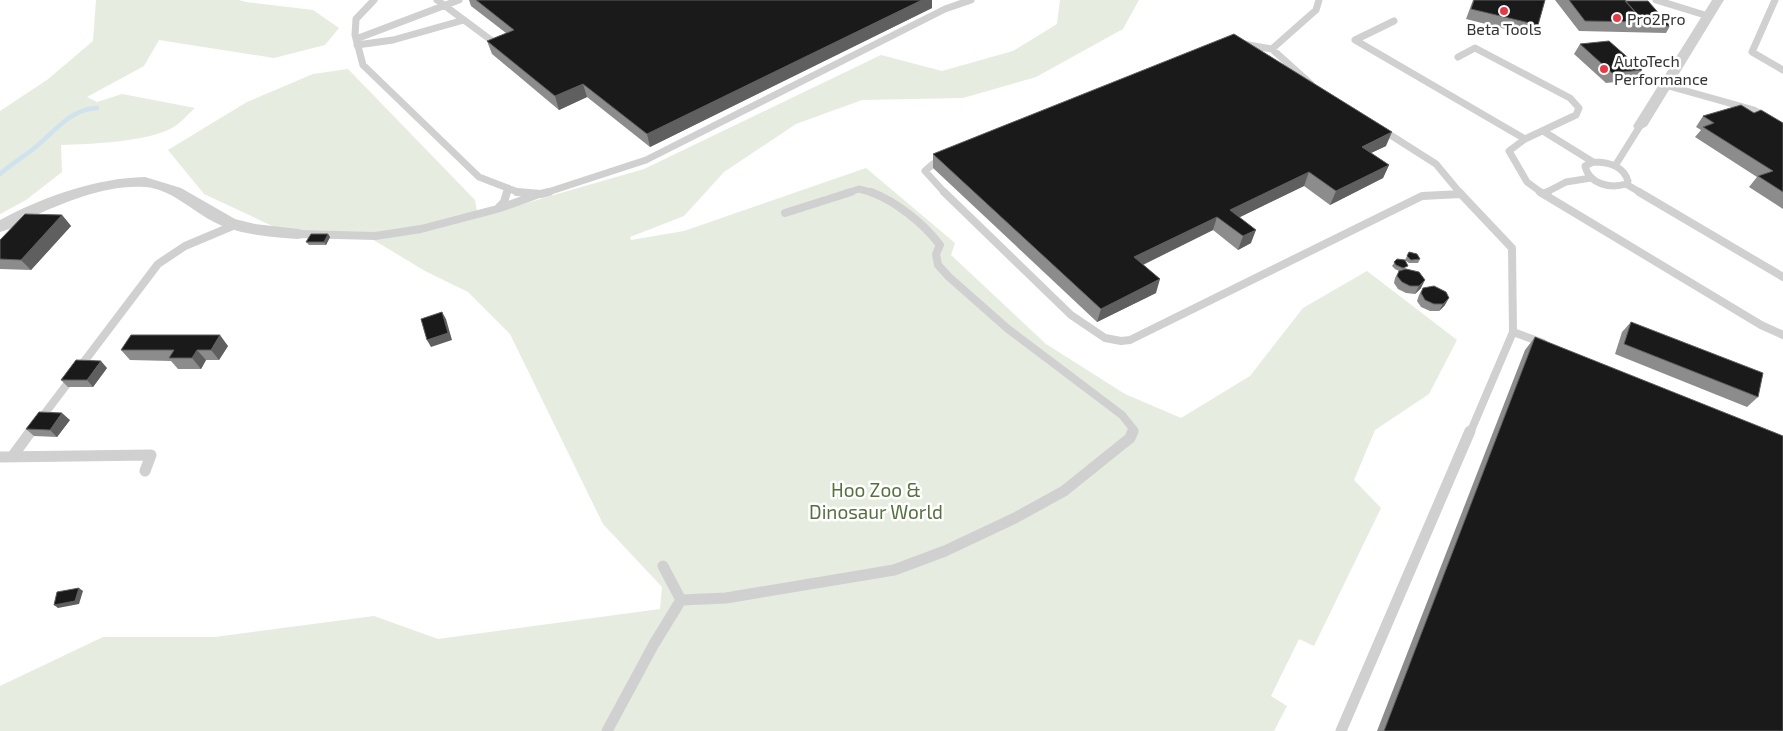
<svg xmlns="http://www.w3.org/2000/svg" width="1783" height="731" font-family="'Exo 2',sans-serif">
	<rect width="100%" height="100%" fill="#fff"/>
	<path fill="#e6ecdf" d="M96,0H239L246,2L313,10L339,28L325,45L274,58L159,40L144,66L87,97L97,102L122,94L195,108C188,114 180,124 172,128C146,142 90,144 61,145L62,172L26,200L0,214V111L47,80L93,41Z
		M1060,0H1139L1123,29L1036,77L963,98L862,100L796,124L724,172L684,216L630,237L631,240L684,231L866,168L955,243L951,255L1046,344L1125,394L1181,418L1250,376L1303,308L1367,271L1457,340L1429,394L1375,430L1354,480L1381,508L1314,646L1299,639L1271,696L1287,706L1274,731H0V686L103,637H215L374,616L438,639L660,609L662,587L603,524L510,334L468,292L425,271L372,239L281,230L204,194L168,150L247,102L313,74L348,69L475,200L478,217L644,169L881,55L942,71L1013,51L1057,24Z"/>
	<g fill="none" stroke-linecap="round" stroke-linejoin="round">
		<path stroke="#cfe2ee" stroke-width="4.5" d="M0,174C10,165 21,158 32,150C53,134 69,109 97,108"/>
		<path stroke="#d0d0d0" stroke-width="7" d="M374,0L356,19L355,35L363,65L479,177L518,192L528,193
			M437,0L495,43
			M1656,0L1708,16
			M1775,0L1752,52L1783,70
			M1394,21L1355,40L1525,139L1509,151L1527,182L1542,193
			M356,39L459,0
			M1243,44L1272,49L1311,84
			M357,45L393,40L464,20
			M1272,49L1316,10L1319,0
			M1458,57L1475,48L1570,98L1579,108L1576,115L1525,139
			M1631,62L1649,60L1676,68
			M1665,85L1754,110L1783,127
			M1381,129L1436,164L1460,193
			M1543,131L1593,162
			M942,160L933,164L925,171L945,193
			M1593,162C1608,162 1623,165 1628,181L1626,184C1610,189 1589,184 1585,166Z
			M1615,166L1640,126
			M1626,184L1641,193
			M507,193L508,188
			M545,193L646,160L945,9L971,0
			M847,193L859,189L874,193
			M1545,193L1566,182L1591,178"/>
		<path stroke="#d0d0d0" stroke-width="8" d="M517,192L541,194L549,192
			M871,192C897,202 923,223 940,245L936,254L938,265L949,277L1008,329L1122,415L1134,430L1133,433
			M944,192L1071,315L1105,338L1121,341L1130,340L1422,196L1461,194
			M1459,192L1512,248L1513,332L1470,433
			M1540,192L1761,325L1783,335
			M1639,192L1783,277
			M1545,193L1548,192
			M500,208L539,194
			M785,213L851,192
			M298,234L375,236L421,229L497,209L504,202L507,192
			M1513,332L1543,343
			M30,433L158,264L185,246L235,225"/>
		<path stroke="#d0d0d0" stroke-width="11" d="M0,457L151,455L145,471
			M12,457L31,431
			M663,566L681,600
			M607,731L654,644L681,600L726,598L894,570L945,551L1015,518L1064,491L1130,438L1133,431
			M1341,731L1470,431"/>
		<path fill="#d0d0d0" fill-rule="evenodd" d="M1712,0H1724L1647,126L1640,130L1635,129L1633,126Z
			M145,177L181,188L235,219L255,224L298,229L303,230L306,234L303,238L298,239C270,237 241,235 216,223C193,212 172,189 145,187C108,184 67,201 34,216C23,221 12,229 0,232V220C43,197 96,178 145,177Z"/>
	</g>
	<path fill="#8c8c8c" d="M469,0H932V8L650,147L587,97L559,110L492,54L487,41L506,33L471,6Z
		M1473,0H1545L1538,25L1533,36L1466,19Z
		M1555,0H1625L1670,26L1666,33L1579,31Z
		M1580,44L1642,70L1635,80L1606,83L1574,54Z
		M1754,113L1783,123V209L1749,187L1757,177L1695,137L1701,130L1696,127L1703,116Z
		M1386,146L1371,153L1389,165L1383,178L1330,205L1304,186L1239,217L1251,243L1238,250L1213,230L1143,265L1156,293L1097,322L933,168V154Z
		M62,215L71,226L31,270L0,269V240Z
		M328,234L330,237L326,245H309L306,242Z
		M1409,252L1420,259L1418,263H1409L1405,260Z
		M1397,259L1406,269L1421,288L1415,294L1406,293L1398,289L1394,283L1395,278L1399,271L1395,269L1392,266Z
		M1423,288L1445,305L1439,311H1430L1421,307L1417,301L1419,295Z
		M1631,322L1758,397L1747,407L1615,354L1622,332Z
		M1535,337L1783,731H1377L1525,350Z
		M228,346L219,360H206L201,369H178L171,361L130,360L121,350Z
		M107,368L93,387H68L61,380Z
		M70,420L57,437L34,436L26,429Z"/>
	<path fill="#5f5f5f" d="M922,0H932V8L650,147L647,134Z
		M583,84L587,97L559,110L555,96Z
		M1392,132L1386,146L1356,160L1362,147Z
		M1389,165L1383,178L1330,205L1336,191Z
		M1309,172L1304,186L1226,224L1230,210Z
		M62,215L71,226L31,270L21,260Z
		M1217,217L1213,230L1130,271L1134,257Z
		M1256,230L1251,243L1238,250L1243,236Z
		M328,234L330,237L326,245L324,242Z
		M1160,279L1156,293L1097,322L1101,309Z
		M1425,280L1421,288L1415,294L1419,286Z
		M1449,298L1445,305L1439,311L1443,304Z
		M442,312L446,319L452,340L431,347L427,340Z
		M220,335L228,346L219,360L211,350Z
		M197,350L206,360L201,369L192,358Z
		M101,361L107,368L93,387L87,380Z
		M62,413L70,420L57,437L50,430Z
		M79,588L83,591L79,604L58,608L54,605Z"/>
	<path fill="#1a1a1a" stroke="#5f5f5f" d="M476,0H922L647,134L583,84L555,96L487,41L514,30Z
		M1474,0H1545L1538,25L1471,9Z
		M1569,0H1625L1644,22L1585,21Z
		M1625,1H1648L1670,26L1642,25L1644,22Z
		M1234,34L1392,132L1362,147L1389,165L1336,191L1309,172L1230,210L1256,230L1243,236L1217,217L1134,257L1160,279L1101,309L933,154Z
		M1609,41L1642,70L1612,73L1580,44Z
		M1741,105L1754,113L1761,110L1783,123V192L1758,176L1773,171L1703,127L1714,123L1703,116Z
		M25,214L62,215L21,260L0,259V240Z
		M311,234H328L324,242H306Z
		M1409,252L1417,254L1420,259L1411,260L1407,256Z
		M1397,259L1405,260L1408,266L1403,268L1396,265L1394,262Z
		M1406,269L1419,272L1425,280L1419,286H1410L1402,282L1397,276L1399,271Z
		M1434,286L1446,292L1449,298L1443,304H1434L1425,300L1421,293L1423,288Z
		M442,312L448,333L427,340L421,319Z
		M1631,322L1763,373L1758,397L1624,344Z
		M131,335H220L211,350H197L192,358H169L174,350H121Z
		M1535,337L1783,436V731H1384Z
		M76,360L101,361L87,380H61Z
		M39,412L62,413L50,430L26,429Z
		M79,588L75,601L54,605L57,592Z"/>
	<g fill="#e63946" stroke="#fff" stroke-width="2">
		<circle cx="1504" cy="11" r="5"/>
		<circle cx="1617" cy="18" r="5"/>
		<circle cx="1604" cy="69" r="5"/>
	</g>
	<g text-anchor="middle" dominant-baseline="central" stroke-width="5" stroke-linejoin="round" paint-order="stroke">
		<g font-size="16" fill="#333" stroke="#fff" text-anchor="start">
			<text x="1627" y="18">Pro2Pro</text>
			<text x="1504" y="28" text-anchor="middle">Beta Tools</text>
			<text x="1614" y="60">AutoTech<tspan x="1614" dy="18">Performance</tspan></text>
		</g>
		<g font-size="19" fill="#56703f" stroke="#fff">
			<text x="876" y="489">Hoo Zoo &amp;<tspan x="876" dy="22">Dinosaur World</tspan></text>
		</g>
	</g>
</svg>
